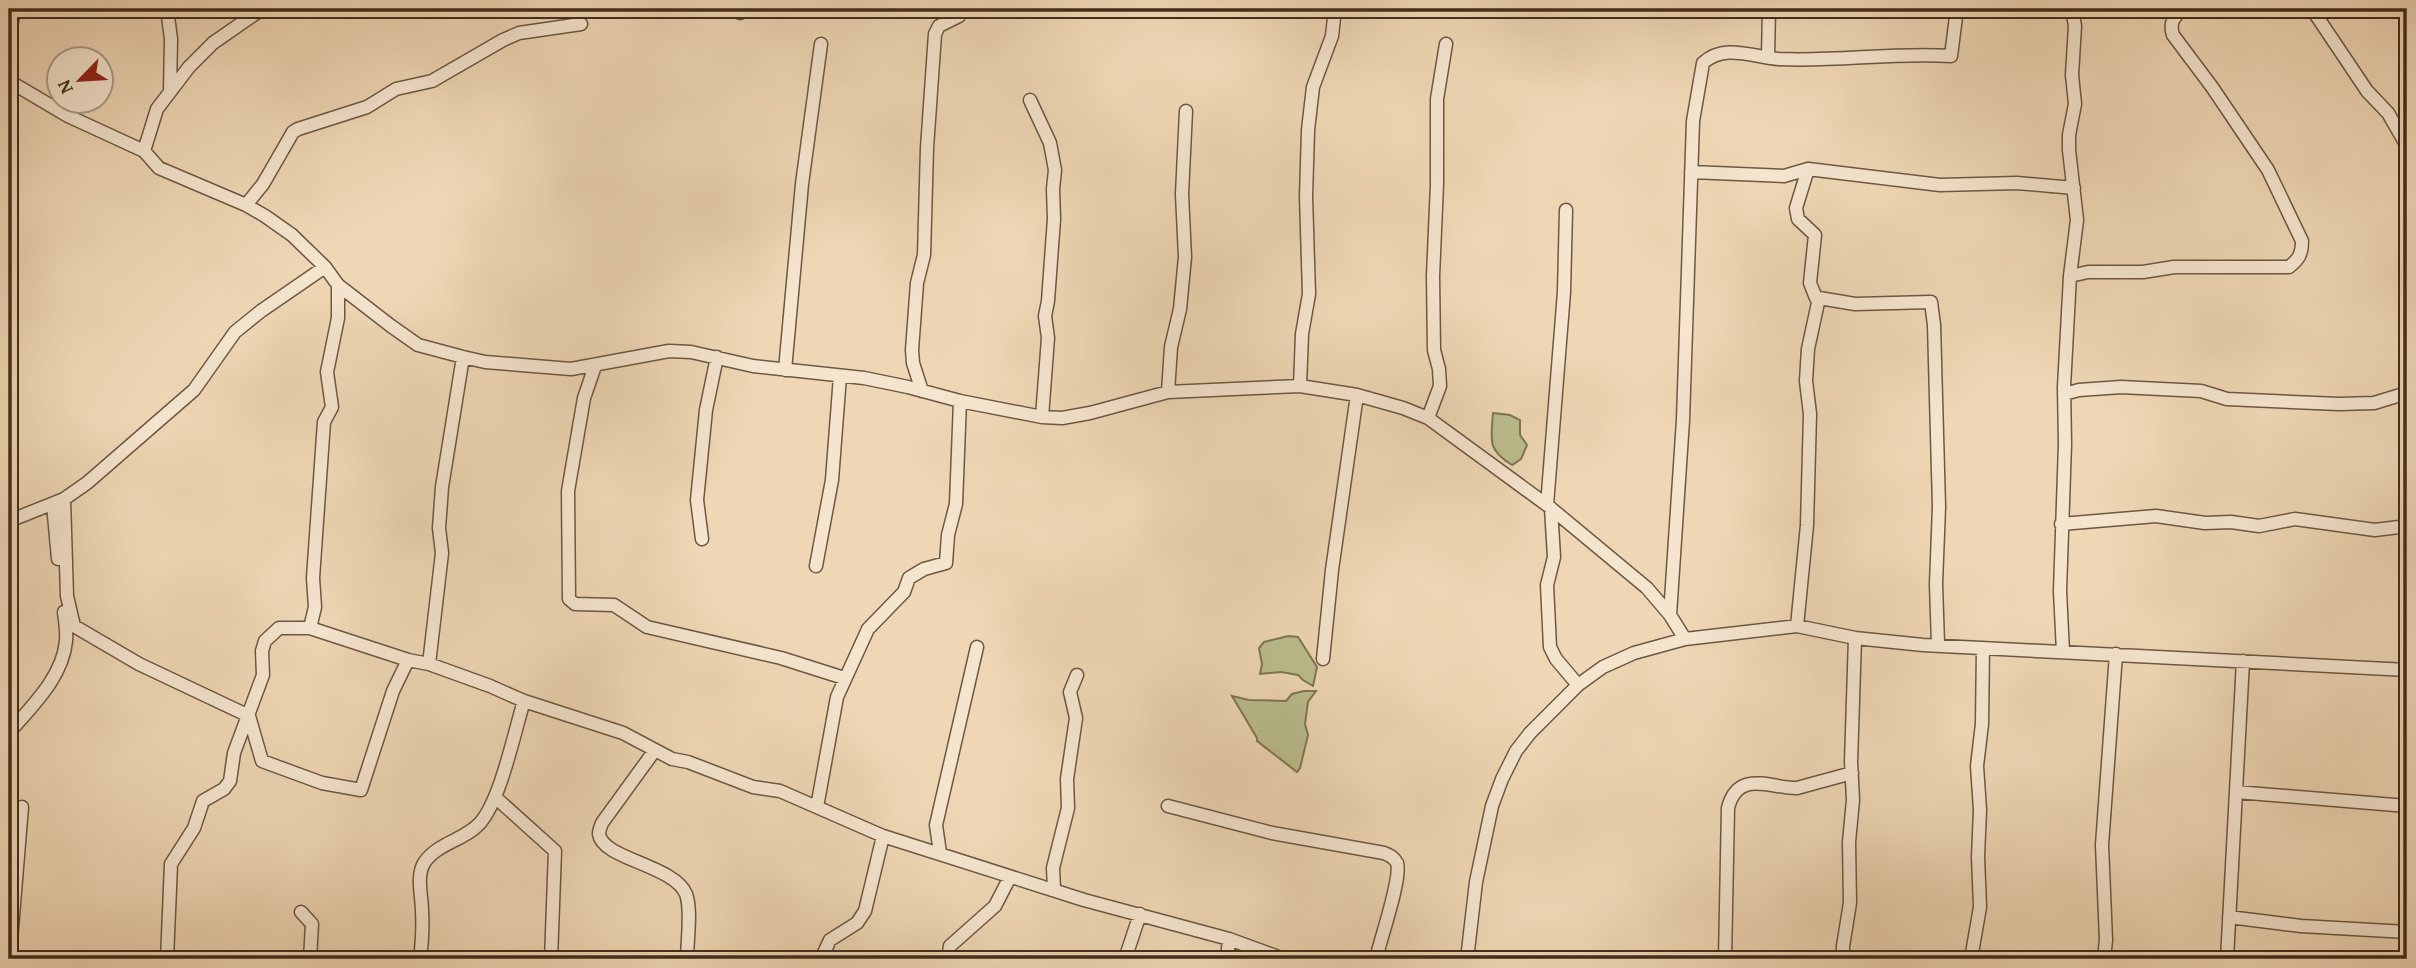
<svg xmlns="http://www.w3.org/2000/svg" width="2416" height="968" font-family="'Gentium Book Plus',serif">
	<rect width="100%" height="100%" fill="#efd7b5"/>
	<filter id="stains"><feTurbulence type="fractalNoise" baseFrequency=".00286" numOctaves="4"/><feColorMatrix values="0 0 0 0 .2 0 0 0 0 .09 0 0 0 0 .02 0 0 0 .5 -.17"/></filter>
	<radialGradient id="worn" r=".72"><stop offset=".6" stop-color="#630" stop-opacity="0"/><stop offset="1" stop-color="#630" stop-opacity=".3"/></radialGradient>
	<path fill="#bbbe8c" stroke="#7e7654" stroke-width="2" d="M1493,413L1510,415L1520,420V435L1527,445L1521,459L1512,465C1487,450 1491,440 1493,413Z
		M1288,636L1298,637L1317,667L1313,686L1303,680L1298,675L1281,672L1260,674L1262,664L1259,648L1264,642Z
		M1304,691H1316L1308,702L1305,724L1308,735L1300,768L1297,772L1257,741V738L1232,696L1249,700L1286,701L1292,694Z"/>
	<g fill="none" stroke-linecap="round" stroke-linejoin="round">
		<g stroke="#6d5842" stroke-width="15">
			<path id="minor" d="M167,9L171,39L170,91
				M2312,9L2367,91L2388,113L2407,146
				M740,13L741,9
				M9,40L14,9
				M1768,57L1769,9
				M9,81L68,116L144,151L159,168L246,205L265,216L292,235L325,267L338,285L391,326L418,345L463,357L485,362L571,369L669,351L691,352L753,366L864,378L908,387L960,401L1042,417L1062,418L1090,413L1168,392L1300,386L1357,395L1403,408L1428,418L1547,505L1647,588L1670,615L1685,639
				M1030,100L1050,143L1055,170L1053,189L1054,219L1048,301L1045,316L1048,338L1042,417
				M144,151L157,109L189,67L213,43L262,9
				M1691,172L1784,176L1808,169L1940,185L2017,183L2074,188
				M246,205L263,184L293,132L298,129L367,107L396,89L432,81L503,40L519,33L581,24
				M2070,276L2088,272H2143L2174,267H2289C2299,259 2302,254 2302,241L2268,170L2212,87L2173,35C2169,22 2174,17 2183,9
				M1819,298L1855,304L1931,302L1934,325L1939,507L1936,584L1938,644
				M595,366L584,398L568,491L569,599L575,604L614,605L647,627L781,658L844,678
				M785,370L802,184L821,44
				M1300,386L1302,334L1309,294L1306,197L1308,130L1313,87L1332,36L1335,9
				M922,391L913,363L912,350L917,283L924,255L927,148L935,34L939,26L959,16
				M1168,392L1171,347L1180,309L1185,257L1182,194L1186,111
				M2064,394L2079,390L2121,387L2201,391L2227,399L2339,404L2374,403L2407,393
				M1428,418L1440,386L1439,369L1434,350L1433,276L1437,184V99L1446,44
				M64,499L67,596L74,626L139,664L249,716L262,761L322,783L361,790L393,691L408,660L429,664L490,686L524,701L623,733L672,759L688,762L753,787L780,791L883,836L1084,900L1229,939L1284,959
				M53,504L58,559
				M1547,505L1564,292L1566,210
				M1551,508L1554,557L1547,585L1550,647L1556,659L1578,685
				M9,521L64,499L87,483L194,390L235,332L261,311L325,267
				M2061,524L2156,516L2205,523L2231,522L2259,526L2295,519L2375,530L2407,526
				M702,539L697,500L706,410L717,357
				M816,566L832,480L840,376
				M1670,615L1683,420L1693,121L1703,63C1724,43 1753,57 1779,59C1836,62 1893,52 1951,56L1957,9
				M1797,626L1807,525L1810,414L1806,381L1808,349L1819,298H1816L1810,283L1815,235L1798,219L1796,208L1808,169
				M310,628L315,607L313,578L324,422L332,407L327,372L338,318V285
				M2063,652L2060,591L2065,444L2064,387L2070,276L2077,220L2069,150V135L2075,104L2072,75L2075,26L2072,9
				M1323,659L1332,570L1357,395
				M429,664L442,553L439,528L442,487L463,357
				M14,727C35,703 63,675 66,641C67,632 65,621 64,612
				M655,750L602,823C601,826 599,830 599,834C602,859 674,865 686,894C692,910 687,942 687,959
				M2236,792L2407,806
				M495,797L555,851L551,959
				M1168,806L1272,833L1384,853C1389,855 1394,857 1397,863C1402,878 1380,940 1376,959
				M817,807L837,697L868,629L904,592L909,578L924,569L946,563L948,535L956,504L960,401
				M940,853L936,825L977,647
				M1054,889L1053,868L1068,808L1067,779L1076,718L1070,692L1077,675
				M301,912L312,924L310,959
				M2229,917L2301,926L2407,932
				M10,953L22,807
				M167,959L171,864L194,828L203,801L224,789L230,781L234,753L263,675L262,651L265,641L279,628H310L408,660
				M420,959C422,943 423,927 422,911C422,896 416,877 424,863C437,843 465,840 480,823C501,799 514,733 524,701
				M821,959L830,940L857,923L865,911L883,836
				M948,959L950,946L995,906L1010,877
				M1125,959L1140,914
				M1227,959L1229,939
				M1467,959L1476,882L1492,806L1502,779L1516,751L1530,733L1578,685L1603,667L1634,653L1685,639L1797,626L1855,638L1923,645L2407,670
				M1725,959L1728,808C1738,768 1773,789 1797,788L1852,773
				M1843,959V946L1850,903L1849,842L1853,800L1851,762L1855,638
				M1971,959L1980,907L1978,857L1980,810L1977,766L1982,724L1983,648
				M2104,959L2106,940L2102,845L2116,654
				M2227,959L2243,661"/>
		</g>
		<use href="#minor" stroke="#f5e5cf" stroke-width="12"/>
	</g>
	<rect width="2416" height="968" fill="none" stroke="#efd7b5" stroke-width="35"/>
	<rect x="10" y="10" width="2395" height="947" fill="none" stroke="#422d1c" stroke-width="3.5"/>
	<rect x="18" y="18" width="2381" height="933" fill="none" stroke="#422d1c" stroke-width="2"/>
	<g transform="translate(80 80) rotate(245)"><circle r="33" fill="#f5e5cf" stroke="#ad9b87" stroke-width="2"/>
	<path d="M0-5L12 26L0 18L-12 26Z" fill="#8f2418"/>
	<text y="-10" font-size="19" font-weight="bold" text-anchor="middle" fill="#422d1c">N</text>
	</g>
	<rect width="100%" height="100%" filter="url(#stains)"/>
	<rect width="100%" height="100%" fill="url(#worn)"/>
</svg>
